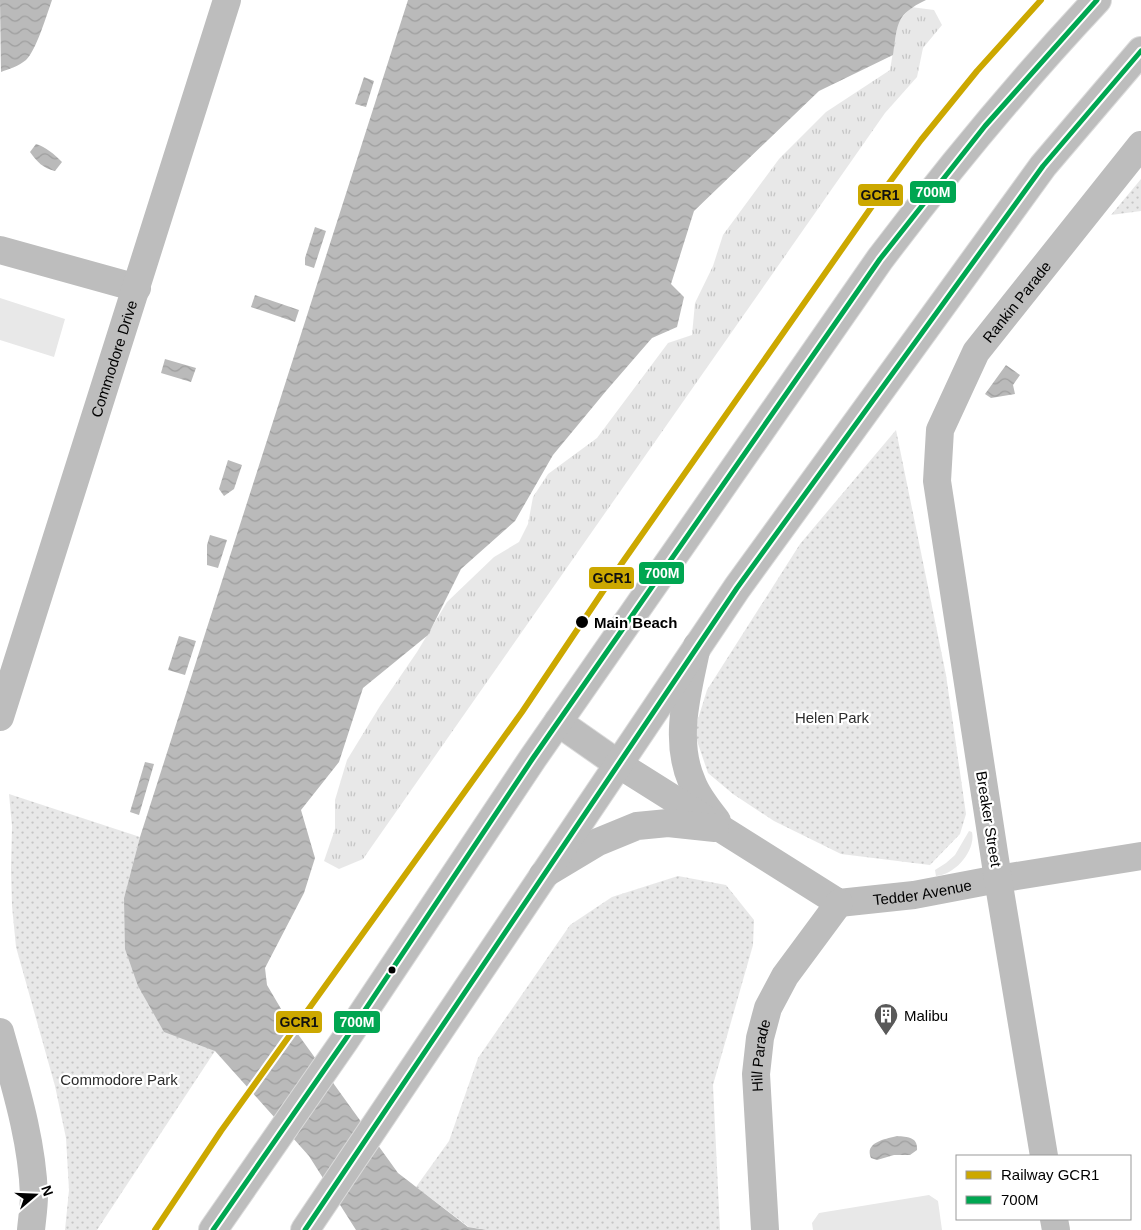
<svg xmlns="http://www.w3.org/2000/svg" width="1141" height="1230" font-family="Helvetica,sans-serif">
	<defs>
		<pattern id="grass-tufts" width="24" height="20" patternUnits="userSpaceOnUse" patternTransform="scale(1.25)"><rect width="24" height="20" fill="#e8e8e8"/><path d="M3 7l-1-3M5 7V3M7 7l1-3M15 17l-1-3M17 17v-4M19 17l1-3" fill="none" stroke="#c5c5c5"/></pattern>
		<pattern id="park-dots" width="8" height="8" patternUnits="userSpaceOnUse" patternTransform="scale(1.25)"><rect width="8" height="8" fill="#e8e8e8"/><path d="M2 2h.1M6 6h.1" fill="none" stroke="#c5c5c5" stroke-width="1.8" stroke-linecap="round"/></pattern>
		<pattern id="water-waves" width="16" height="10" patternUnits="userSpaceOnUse" patternTransform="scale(1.25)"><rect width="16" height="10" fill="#bababa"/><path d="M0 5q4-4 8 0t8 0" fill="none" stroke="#9e9e9e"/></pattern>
	</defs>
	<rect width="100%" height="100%" fill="#fff"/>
	<path fill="url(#grass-tufts)" d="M911,7L934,10L942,25L923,48L917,77L885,113L363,859L339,869L324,861L335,829V800L347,760L380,706L417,652L447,602L494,557L519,542L528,524L533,497L548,474L597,438L668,343L692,335L695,303L713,266L723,235L779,159L826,112L890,70L898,22Z"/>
	<path fill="url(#park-dots)" d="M1141,179V211L1111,215Z
		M896,430L946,675L966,814L960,834L930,865L841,854L774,821L733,794L708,773L694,732L707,690L800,544Z
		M9,794L140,837L124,898L215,1051L97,1230H65L69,1190L66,1138L55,1086L16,947L12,906L11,869L12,826Z
		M678,876L726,885L754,920L753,945L713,1085L720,1230H486L469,1227L416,1187L449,1141L478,1058L570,925L612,897Z"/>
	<path fill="#e8e8e8" d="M0,298L65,319L54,357L0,340Z
		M969,831L972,832C976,851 955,875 936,876L935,870L946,863L955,855Z
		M929,1195L938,1201L942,1230H813L812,1223L819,1213Z"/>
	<path fill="url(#water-waves)" d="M0,0H52C47,14 36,51 26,60C19,66 9,69 1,72Z
		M408,0H926C895,15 898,23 893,55L819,91L694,211L671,284L684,297L677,327L652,338L606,391L553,455L515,521L461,569L428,635L363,688L339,762L301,810L315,858L304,893L265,968L267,985L287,1019L398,1173L468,1227L486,1230H356L309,1156L215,1051L164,1032L138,986L125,949L124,898L140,837Z
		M364,77L374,81L366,107L355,104Z
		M36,144C46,147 54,154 62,162L55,171C43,168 37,162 30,152Z
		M315,227L326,231L314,268L305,265V258Z
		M255,295L299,310L295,322L251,307Z
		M165,359L196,368L191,382L161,373Z
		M1006,365L1020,375L1013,385L1015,394L991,398L985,394Z
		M228,460L242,465L234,489L224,496L219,489Z
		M210,535L227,540L218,568L207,565V545Z
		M179,636L196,641L185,675L168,670Z
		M145,762L154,764L139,815L130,812Z
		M897,1136C908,1137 918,1137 917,1150L910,1155H894L877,1160L871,1158C864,1142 886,1139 897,1136Z"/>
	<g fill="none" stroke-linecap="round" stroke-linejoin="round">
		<g stroke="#dbdbdb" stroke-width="30">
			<path id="major" d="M558,722L618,764"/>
		</g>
		<g stroke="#dbdbdb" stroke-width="30">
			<path id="highway" d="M213,1230L345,1040L533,758L880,259C948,169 1020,82 1097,0
				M305,1230L737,588L1043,166L1141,51"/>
		</g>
		<g stroke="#bdbdbd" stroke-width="28">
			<path d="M0,250L137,288"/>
			<path d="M697,646C688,690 673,739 692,782C697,796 708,809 717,821"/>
			<path id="s1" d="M0,717L227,0"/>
			<path id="s2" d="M618,764L839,903L914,895L998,879L1141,856"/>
			<path d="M543,875L598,842L637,826L668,823L715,828"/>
			<path d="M0,1032C15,1086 32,1139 34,1195C34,1207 32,1219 31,1230"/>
			<path id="s3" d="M1044,1156L998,879L937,481L940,430L976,352L1141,145"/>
			<path d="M1054,1219L1056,1230"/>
			<path id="s4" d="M765,1230L756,1074L760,1038L768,1008L785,976L839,903"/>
		</g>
		<use href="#major" stroke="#bdbdbd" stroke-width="28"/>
		<use href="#highway" stroke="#bdbdbd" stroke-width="28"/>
		<g stroke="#fff" stroke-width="9">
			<path id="bus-1" d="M213,1230L345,1040L533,758L880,259L985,126L1097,0
				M305,1230L737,588L1043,166L1141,51"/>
		</g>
		<use href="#bus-1" stroke="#00a651" stroke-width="5"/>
		<g stroke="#fff" stroke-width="10">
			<path id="rail-1" d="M155,1230L221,1131L522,712L622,563L875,202L921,140L977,71L1041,0"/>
		</g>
		<use href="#rail-1" stroke="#cca800" stroke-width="6"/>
	</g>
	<defs>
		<g id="building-pin" transform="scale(1.25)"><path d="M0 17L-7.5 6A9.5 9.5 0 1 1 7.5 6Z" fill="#595959" stroke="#fff"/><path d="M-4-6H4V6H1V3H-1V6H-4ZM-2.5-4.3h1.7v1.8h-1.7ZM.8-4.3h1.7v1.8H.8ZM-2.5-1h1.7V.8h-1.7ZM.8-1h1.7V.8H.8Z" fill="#fff"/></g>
	</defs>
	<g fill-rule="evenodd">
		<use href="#building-pin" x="886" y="1015"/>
	</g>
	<g fill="#000" stroke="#fff" stroke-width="2">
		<circle cx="582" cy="622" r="7"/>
		<circle cx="392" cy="970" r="4.5"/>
	</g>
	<g text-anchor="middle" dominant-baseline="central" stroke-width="4.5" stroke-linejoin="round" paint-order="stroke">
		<g font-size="15" fill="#000" stroke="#fff">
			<text stroke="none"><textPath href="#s3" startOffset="885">Rankin Parade</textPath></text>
			<text stroke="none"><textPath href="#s1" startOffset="376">Commodore Drive</textPath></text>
			<text transform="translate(989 819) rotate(81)">Breaker Street</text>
			<text stroke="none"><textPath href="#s2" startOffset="345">Tedder Avenue</textPath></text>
			<text stroke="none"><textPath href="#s4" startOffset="175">Hill Parade</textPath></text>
		</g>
		<g font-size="15" font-weight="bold" fill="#000" stroke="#fff" text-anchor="start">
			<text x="594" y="622">Main Beach</text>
		</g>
		<g font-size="15" fill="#2c2c2c" stroke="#fff">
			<text x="832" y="717">Helen Park</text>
			<text x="119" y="1079">Commodore Park</text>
		</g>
		<g font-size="15" fill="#000" stroke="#fff" text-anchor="start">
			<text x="904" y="1015">Malibu</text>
		</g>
	</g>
	<g stroke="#fff" stroke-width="2">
		<rect x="909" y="180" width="48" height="24" rx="5" fill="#00a651"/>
		<rect x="857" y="183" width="47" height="24" rx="5" fill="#cca800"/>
		<rect x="638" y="561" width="47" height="24" rx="5" fill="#00a651"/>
		<rect x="588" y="566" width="47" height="24" rx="5" fill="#cca800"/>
		<rect x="333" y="1010" width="48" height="24" rx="5" fill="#00a651"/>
		<rect x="275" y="1010" width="48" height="24" rx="5" fill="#cca800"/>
	</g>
	<g font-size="14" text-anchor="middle" font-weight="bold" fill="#fff">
		<text x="933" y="197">700M</text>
		<text x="662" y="578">700M</text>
		<text x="357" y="1027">700M</text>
	</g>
	<g font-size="14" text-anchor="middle" font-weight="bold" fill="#111">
		<text x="880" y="200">GCR1</text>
		<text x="612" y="583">GCR1</text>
		<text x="299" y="1027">GCR1</text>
	</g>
	<rect x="956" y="1155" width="175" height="65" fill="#ffffff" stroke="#999999"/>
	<rect x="966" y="1171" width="25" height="8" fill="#cca800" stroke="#999999"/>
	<text x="1001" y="1180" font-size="15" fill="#000000">Railway GCR1</text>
	<rect x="966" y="1196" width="25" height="8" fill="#00a651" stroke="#999999"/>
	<text x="1001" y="1205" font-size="15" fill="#000000">700M</text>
	<g transform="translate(35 1195) rotate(71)" stroke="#ffffff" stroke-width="4" paint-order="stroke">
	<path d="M0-4L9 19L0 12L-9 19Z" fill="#000000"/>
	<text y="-8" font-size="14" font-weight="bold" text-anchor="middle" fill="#000000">N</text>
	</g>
</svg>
